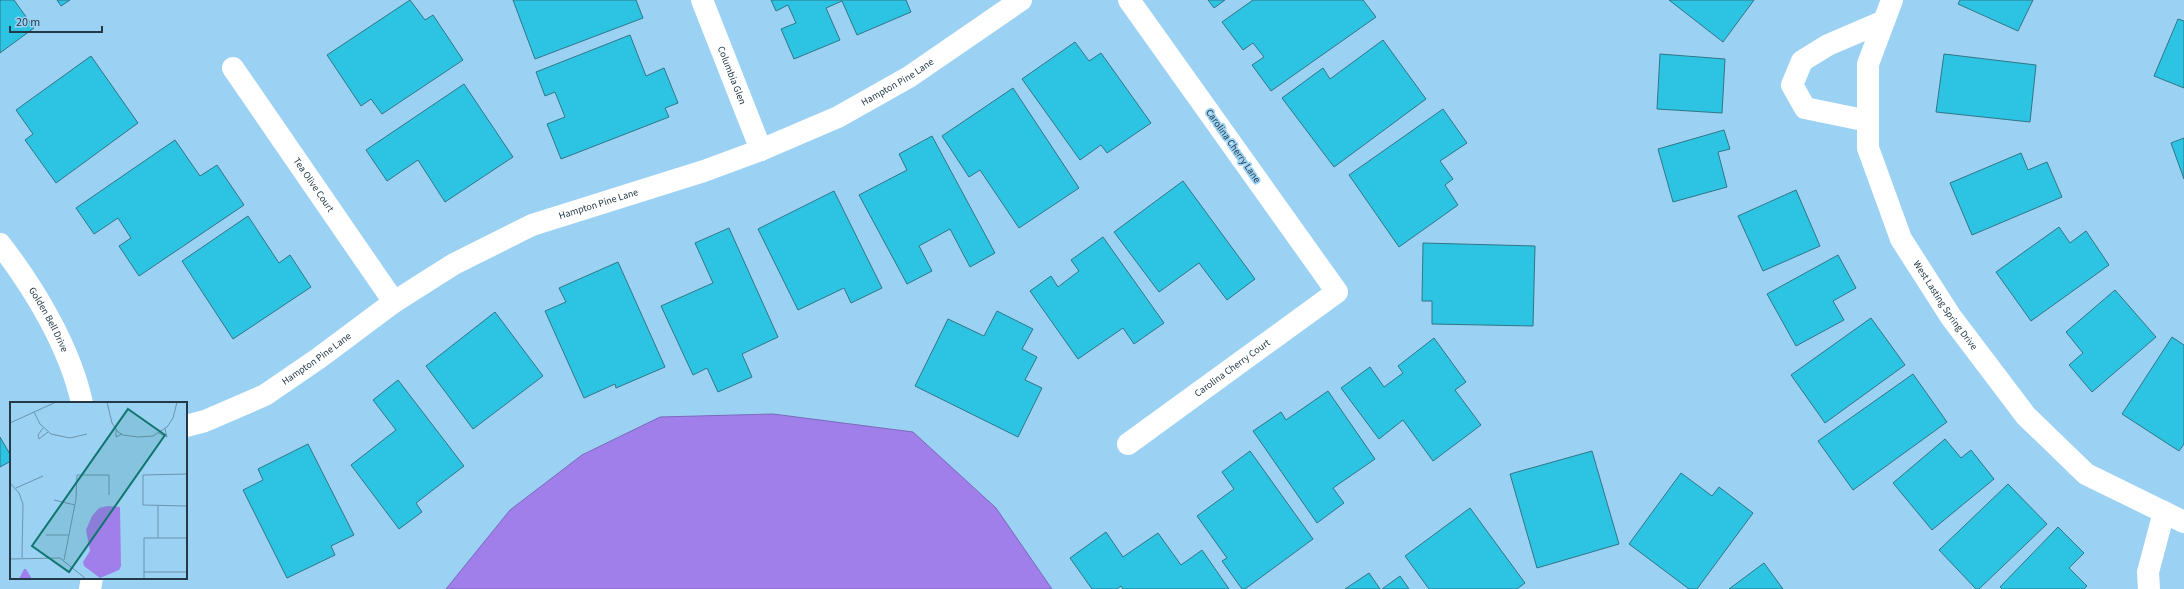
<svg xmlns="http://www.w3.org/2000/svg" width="2184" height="589" font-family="'Source Sans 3',sans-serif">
	<rect width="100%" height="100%" fill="#9bd1f3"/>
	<path fill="#a07feb" stroke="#7a6aba" d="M773,414L913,432L996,508L1052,589H446L510,510L582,455L660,417Z"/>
	<path fill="#2dc4e3" stroke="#307687" d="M0,0H14L34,28L0,53Z
		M57,0H70L61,6Z
		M410,0L425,20L433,15L463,60L382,114L371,99L361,106L327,55Z
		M513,0H636L643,18L535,59Z
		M771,0H906L911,12L857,35L842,1L826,8L840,40L794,59L781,29L796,23L788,5L776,11Z
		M1208,0H1225L1214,8Z
		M1253,0H1363L1376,17L1271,91L1252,65L1264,57L1253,43L1243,50L1222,22Z
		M1669,0H1754L1723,42Z
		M1960,0H2033L2018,31L1958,4Z
		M2178,19L2184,21V88L2154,76Z
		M630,35L646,76L664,68L678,103L665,108L669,117L561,159L547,124L565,117L555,92L545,96L536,72Z
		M1383,40L1426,99L1334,167L1282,98L1323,68L1330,79Z
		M1075,42L1089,61L1101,53L1151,123L1107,153L1101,145L1080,160L1022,79Z
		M1660,54L1725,59L1722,113L1657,109Z
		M1944,54L2036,65L2030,122L1936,112Z
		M91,56L138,123L56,183L25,140L33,134L16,110Z
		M464,84L513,157L445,202L418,160L387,181L366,150Z
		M1013,88L1079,188L1019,228L980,170L969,177L942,136Z
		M1443,109L1467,143L1440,161L1453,179L1445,185L1458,205L1399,247L1349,175Z
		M1724,130L1730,149L1718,152L1727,187L1673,202L1658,149Z
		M932,136L995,253L970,267L950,229L919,246L932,271L907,284L859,195L907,170L899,154Z
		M2184,138V179L2171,143Z
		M175,140L200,176L217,165L244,205L139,276L119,246L131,238L118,218L94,234L76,208Z
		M2021,153L2028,170L2047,162L2062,197L1972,235L1950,183Z
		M1183,181L1255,279L1227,300L1199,263L1159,292L1114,232Z
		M1796,190L1820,246L1763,271L1738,216Z
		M834,191L882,288L851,303L844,288L798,310L758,229Z
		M248,216L279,263L290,255L311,287L233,339L182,261Z
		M2059,227L2070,243L2086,231L2109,265L2031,321L1996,272Z
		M729,228L778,337L742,354L752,377L718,392L707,368L693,375L661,306L713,283L695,243Z
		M1103,237L1164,323L1134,344L1123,328L1078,359L1030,291L1051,276L1058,287L1079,271L1071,260Z
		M1423,243L1535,246L1533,326L1432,324V301H1422Z
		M1838,255L1856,288L1833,301L1844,320L1796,346L1767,294Z
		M618,262L665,367L616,388L615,384L584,398L545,311L566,302L559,288Z
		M2115,290L2156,337L2092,392L2069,365L2083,353L2066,332Z
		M997,311L1033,329L1022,349L1037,357L1025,380L1042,388L1018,437L915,386L948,319L984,336Z
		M495,312L543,376L473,429L426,366Z
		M1871,318L1905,365L1825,423L1791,375Z
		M2172,337L2184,345V444L2179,451L2122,414Z
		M1434,338L1466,382L1455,390L1481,425L1433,461L1403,420L1379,439L1341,388L1370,367L1384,387L1403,373L1398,366Z
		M1913,374L1947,422L1853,490L1818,441Z
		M398,380L464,466L416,503L422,512L399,529L351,465L396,430L373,400Z
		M1328,391L1375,459L1333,488L1344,503L1317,523L1253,431L1281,412L1286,420Z
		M0,437L11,456V461L0,467Z
		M1945,439L1961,458L1971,450L1994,479L1932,530L1893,483Z
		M308,444L354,535L331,546L335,555L287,578L243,490L263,480L258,469Z
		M1250,451L1313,539L1245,589H1242L1222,561L1227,558L1197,516L1234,489L1222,472Z
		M1592,451L1619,544L1537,568L1510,474Z
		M1681,473L1712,496L1719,487L1753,513L1697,589H1689L1629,544Z
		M2008,484L2047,524L1979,589H1976L1939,550Z
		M1470,508L1525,583L1517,589H1429L1405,556Z
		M2058,527L2084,553L2069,568L2087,586L2084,589H2002L2000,587Z
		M1106,532L1123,557L1158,533L1181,565L1202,550L1229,589H1123L1121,586L1117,589H1092L1070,558Z
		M1764,563L1783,589H1729Z
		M1369,573L1380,589H1345Z
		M1400,576L1409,589H1382Z"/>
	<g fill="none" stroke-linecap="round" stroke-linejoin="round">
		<g stroke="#fff" stroke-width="22">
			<path id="s1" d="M702,0L761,150"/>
			<path id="s2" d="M1892,0L1868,64V148L1901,239L1951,317L2026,416L2086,474L2184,522"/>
			<path id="s3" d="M233,68L394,302"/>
			<path d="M1868,121L1805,108L1792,85L1802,61L1828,45L1884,21"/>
			<path id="s4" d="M0,244C35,289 70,348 82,403"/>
			<path id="s5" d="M186,426L205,421L265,395L319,358L394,302L454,264L532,225L704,171L761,150L838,117L909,77L1021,0"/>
			<path id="s6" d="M1128,444L1337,292L1129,0"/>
			<path d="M90,589L92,578"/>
			<path d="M2149,589L2148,572L2164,512"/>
		</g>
	</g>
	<g text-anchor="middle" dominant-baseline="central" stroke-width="3.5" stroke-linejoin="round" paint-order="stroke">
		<g font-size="10" fill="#233947" stroke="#9bd1f3">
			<text stroke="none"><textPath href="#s1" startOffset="81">Columbia Glen</textPath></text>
			<text stroke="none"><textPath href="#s5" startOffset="796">Hampton Pine Lane</textPath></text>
			<text transform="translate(1233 146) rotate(55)">Carolina Cherry Lane</text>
			<text stroke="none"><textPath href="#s3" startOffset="142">Tea Olive Court</textPath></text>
			<text stroke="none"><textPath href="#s5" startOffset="472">Hampton Pine Lane</textPath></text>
			<text stroke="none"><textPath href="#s2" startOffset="329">West Lasting Spring Drive</textPath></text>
			<text stroke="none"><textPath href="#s4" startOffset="90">Golden Bell Drive</textPath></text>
			<text stroke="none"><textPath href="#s5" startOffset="148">Hampton Pine Lane</textPath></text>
			<text stroke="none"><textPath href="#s6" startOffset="129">Carolina Cherry Court</textPath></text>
		</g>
	</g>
	<g transform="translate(10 402)">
		<rect width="177" height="177" fill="#9bd1f3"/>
		<path d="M98,104L110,105L111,164L109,168L90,176L74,164L73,160L80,149L76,128L82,114L89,106ZM14,167H16L22,177H9Z" fill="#a07feb"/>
		<path fill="none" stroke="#6b94ae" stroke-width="1" d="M97,0L102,21L108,30L113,33L128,35L143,34L157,25L163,16L167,0M24,10L30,22L41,32L60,36L77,32M0,21L46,0M33,26L28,33L29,37L38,30M106,27V35L112,32M149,31L157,35L155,27M177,72L133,73V103L177,104M0,81L9,91L13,102L12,156M6,86L33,74M44,98L65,103M148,104V136M36,133H58M0,157L50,156L76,177M54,158L66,97L67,73H99V93M134,170H177M134,177V136H177"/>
		<path fill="#0f766e" fill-opacity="0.15" stroke="#0f766e" stroke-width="2" d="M118,7L155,33L59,170L22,144Z"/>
		<rect width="177" height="177" fill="none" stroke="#233947" stroke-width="2"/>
	</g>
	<path d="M10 26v6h92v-6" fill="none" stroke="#233947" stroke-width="2"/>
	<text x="16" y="26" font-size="12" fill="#233947" stroke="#9bd1f3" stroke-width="3" paint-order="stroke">20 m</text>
</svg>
